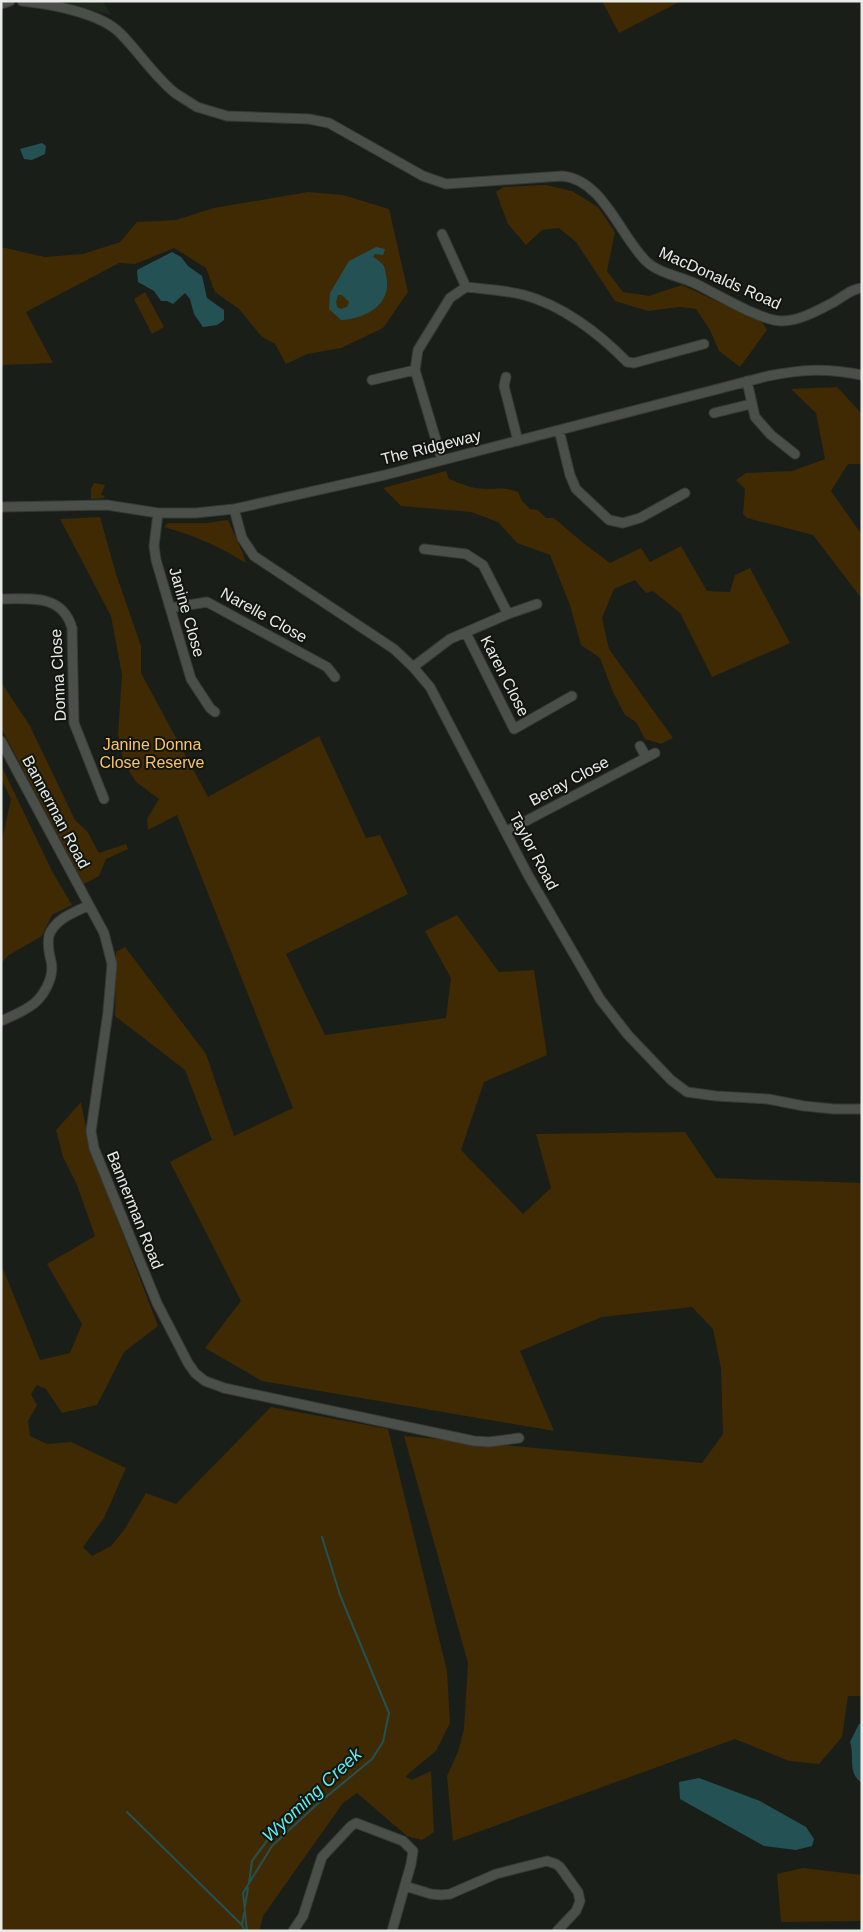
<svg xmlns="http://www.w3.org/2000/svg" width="863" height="1932" font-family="Arial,sans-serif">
	<rect width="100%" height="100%" fill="#1a1e18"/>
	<path fill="#1f281d" d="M60,1H103L111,15Z"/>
	<path fill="#3f2a03" d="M602,1H681L619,33Z
		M546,185L572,191L598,207L615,232L607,271L623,292L649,296L682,285L762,322L767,330L740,367L719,351L710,330L696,309L680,307L648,311L615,301L576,242L559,228L542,230L526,245L508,224L496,192L503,187Z
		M308,192L343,195L389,209L408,292L383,328L341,348L307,354L286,364L275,344L262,337L239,309L215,292L206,268L174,248L135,264L119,263L26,312L53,363L1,365V247L45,257L83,254L120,242L137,222L176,220L214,208Z
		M145,292L164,327L152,334L134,299Z
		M837,387L862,414V464H848L831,491L862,535V599L813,535L747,518L743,514L745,489L736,480L746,473L792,471L825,459L816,413L791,389Z
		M446,471L449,479C461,484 474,489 487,489C501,489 504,487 518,492L522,501L530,509L538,510L546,518H554L582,542L610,563L641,548L650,562L681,546L707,591L730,592L735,575L750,568L790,643L712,677L680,613L653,591L646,593L635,580L614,589L602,618L609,649L673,738L661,744L645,739L636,722L625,715L613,692L600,658L581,645L570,605L550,555L517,543L498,522L471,512L401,506L383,488Z
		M94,483L105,485L101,495L105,496L104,498L91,499V489Z
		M100,517L116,574L141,646V673L208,797L319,736L366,838L380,835L408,894L286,954L325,1035L446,1018L451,978L425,931L457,915L499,972L534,970L547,1055L484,1082L461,1150L523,1214L551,1188L536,1134L685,1132L716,1178L862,1183V1696H848L842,1737L819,1764L789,1761L735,1739L453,1841L447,1776L458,1752L464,1729L468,1663L404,1436L702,1463L723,1434L721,1368L713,1329L692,1307L602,1317L520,1351L554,1431L262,1381L205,1348L241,1301L170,1162L212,1140L185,1070L115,1016L116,952L125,947L206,1054L234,1136L293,1108L177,815L148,830L147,819L159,799L136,782L124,763L118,735L122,675L111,616L60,519Z
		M228,520L243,554L246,563C220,547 194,535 164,527L168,523H207Z
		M1,682L30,726L75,820L87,831L99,853L126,844L128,849L106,859L99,876L84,884L1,728Z
		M1,765L52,871L72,905L52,915L42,936L9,955L1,963V845L11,799L1,779Z
		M81,1102L90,1148L158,1326L124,1352L97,1405L62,1413L46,1389L37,1385L31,1394L37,1405L28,1421L30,1436L47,1444L71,1442L126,1468L104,1518L83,1547L92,1556L111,1546L124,1530L146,1493L176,1504L271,1407L388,1429L447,1671L450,1723L436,1751L408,1774L406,1777L412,1780L431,1771L434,1832L422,1840L407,1836L357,1793L343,1803L263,1916L260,1928L261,1931H1V1264L40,1360L70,1353L82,1324L47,1264L95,1236L77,1185L63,1157L56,1130Z
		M803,1868L862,1875V1921L781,1922L777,1874Z"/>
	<path fill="#245254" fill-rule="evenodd" d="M42,143L46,146L45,154L32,160L24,159L20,149Z
		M376,247L385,249L383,255L375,254L373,257C376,259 380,261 382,264C385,266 385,271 386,275C393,304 366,319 341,320L329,309L330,293L349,261ZM338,295H342L349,302L347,307L341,309L337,307L336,302Z
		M172,252L181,257L188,266L202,276L207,298L224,310V320L217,325L203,327L194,314L190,299L185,293L173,304L167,301H161L154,291L138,282L137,270Z
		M862,1723V1783C847,1773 855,1757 850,1742L859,1724Z
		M699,1778L760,1801L806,1827L814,1839L812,1846L796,1850L764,1846L680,1799L679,1782Z"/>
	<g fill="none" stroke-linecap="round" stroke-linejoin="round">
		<path stroke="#245254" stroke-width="2" d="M127,1812L242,1925L245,1931
			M249,1883L252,1861L292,1807
			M245,1906L248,1888
			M242,1925L244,1913
			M247,1931L243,1893L272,1846L314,1807L372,1759L383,1742L389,1713L340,1595L322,1537"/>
		<g stroke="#373a36" stroke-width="11">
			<path id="minor" d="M22,1C51,4 100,13 120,33C139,52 154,76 175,93L197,107L227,116L309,119L329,123L423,176L446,184L562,176C603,179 621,238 647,262C659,273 678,276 692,282C714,292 760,321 782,321C799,321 817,311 832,303C842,298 850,289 862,288
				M1,4L10,1
				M442,234L466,287
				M506,377L504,386L518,441
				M372,380L415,370
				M747,381L755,417L771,435L795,454
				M714,413L751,404
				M559,430L570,475L576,489L609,520L623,523L640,518L685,493
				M442,460L415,370L418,350L450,298L466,287C485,289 505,290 524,295C562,305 600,334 627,362L634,363L704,344
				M1,507L107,505L158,513H195L234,509L385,475L768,376C803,369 827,368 862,375
				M234,509L242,538L254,556L394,649L413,667L430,687L528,875L600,999L628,1035L671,1080L687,1092L716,1096L768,1099L804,1106L834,1109H862
				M158,513L154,546L156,560L191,679L210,708L215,712
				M424,549L466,554L483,565L508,614
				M1,599C29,599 62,593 72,628L74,723L104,799
				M170,608L207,602L327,667L335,677
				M466,633L514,729L572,696
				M413,667L450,639L508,614L537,604
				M1,741L104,933L112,964L108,1012L91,1131L94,1148L157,1303L188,1363L195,1373L205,1381L224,1388L474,1441L489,1442L519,1438
				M640,746L646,757
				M507,831L655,753
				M1,1021C10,1017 20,1013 29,1007C43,999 55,977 51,961C49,953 46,939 51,931C59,917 76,912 89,905
				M405,1886L431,1894L441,1895L450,1894L496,1874L547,1861L556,1864L560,1867L578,1892L580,1901L576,1911L557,1931
				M293,1931L303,1916L322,1857L351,1826L356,1823L403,1841L413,1851L411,1864L392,1931"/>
		</g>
		<use href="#minor" stroke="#4a5049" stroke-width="9"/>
	</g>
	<g text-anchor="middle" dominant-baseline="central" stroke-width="4" stroke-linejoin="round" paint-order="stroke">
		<g font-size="16" fill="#e8ebe7" stroke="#11150f">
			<text transform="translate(720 278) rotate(24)">MacDonalds Road</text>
			<text transform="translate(431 447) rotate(-14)">The Ridgeway</text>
			<text transform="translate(187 612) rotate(74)">Janine Close</text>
			<text transform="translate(264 615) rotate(29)">Narelle Close</text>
			<text transform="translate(58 675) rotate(-93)">Donna Close</text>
			<text transform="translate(505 676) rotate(63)">Karen Close</text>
			<text transform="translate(569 781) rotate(-28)">Beray Close</text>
			<text transform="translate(56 812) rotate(62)">Bannerman Road</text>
			<text transform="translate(534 851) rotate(62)">Taylor Road</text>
			<text transform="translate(135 1210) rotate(68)">Bannerman Road</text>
		</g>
		<g font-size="16" fill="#fbc46a" stroke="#11150f">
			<text x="152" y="744">Janine Donna<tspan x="152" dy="18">Close Reserve</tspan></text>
		</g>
		<g font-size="18" font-style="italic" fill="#5beff5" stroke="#11150f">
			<text transform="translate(312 1795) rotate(-43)">Wyoming Creek</text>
		</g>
	</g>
	<rect width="863" height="1932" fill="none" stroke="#e8ebe7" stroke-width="5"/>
</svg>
